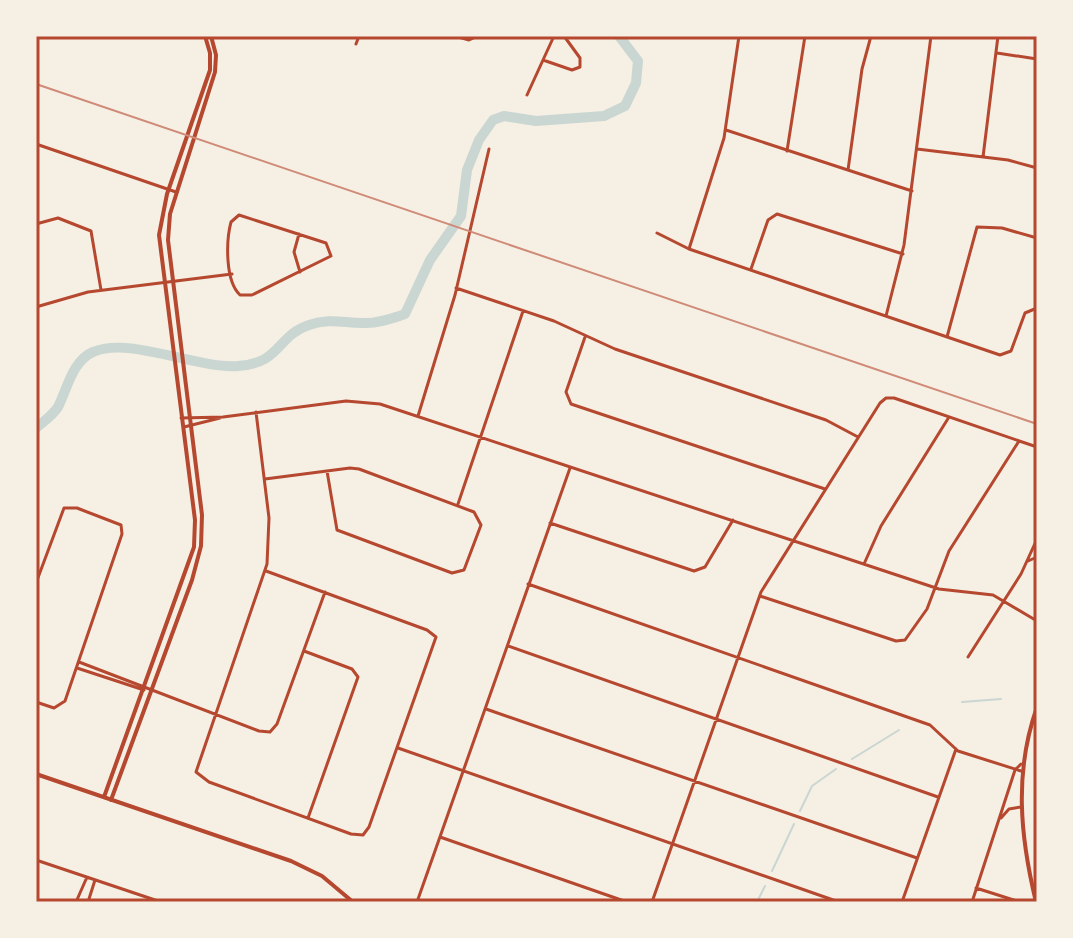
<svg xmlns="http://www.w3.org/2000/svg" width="1073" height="938" font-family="Lora,serif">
	<rect width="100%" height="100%" fill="#f6efe4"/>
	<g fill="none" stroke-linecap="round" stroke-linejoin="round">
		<path stroke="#c9d6d2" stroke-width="2" d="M962,702L1001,699
			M852,759L899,730
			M800,811L812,786L836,769
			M772,871L794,824
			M757,902L765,886"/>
		<path stroke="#c9d6d2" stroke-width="10" d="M36,428C43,422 53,415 58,407C67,389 73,360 93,352C130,336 195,369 238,366C282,363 276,336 309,325C329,318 344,323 363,323C377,324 393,318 405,314L430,260L461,216L467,170L479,140L493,120L504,116L536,121L604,116L625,106L636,83L638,61L619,36"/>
		<path stroke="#b5482f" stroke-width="3" d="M455,36L469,40L478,36
			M356,44L359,36
			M997,53L1037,59
			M543,60L572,70L580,67V58L564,36
			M527,95L554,36
			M726,130L912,191
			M36,144L176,192
			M917,149L1008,160L1037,168
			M787,151L805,36
			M983,157L998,36
			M848,170L862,69L871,36
			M239,215L326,243L331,256L252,295H240C225,281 226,241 231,222Z
			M36,224L58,218L91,231L101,290
			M657,233L689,249L1000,355L1011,351L1025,313L1037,308
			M299,234L294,252L300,272
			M689,249L724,138L739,36
			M751,269L768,220L777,214L903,254
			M456,288L554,321L615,349L826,420L858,437
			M36,307L88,292L232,274
			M886,316L904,245L931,36
			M585,337L566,392L571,404L825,489
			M947,337L977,227L1002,228L1037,238
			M256,412L269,518L267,564L196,772L209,782L351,834L363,835L369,827L436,637L427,630L266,571
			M418,416L455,295L489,149
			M181,418L223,417L346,401L380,404L939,589L993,595L1037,621
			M184,427L220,418
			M265,479L350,468L359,469L474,512L481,525L464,570L452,573L337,530L327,471
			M458,504L523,311
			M550,523L694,571L705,567L733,520
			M1028,561L1037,557
			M864,564L881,526L949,417
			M36,583L64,508H77L121,525L122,534L65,701L54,708L36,702
			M528,584L930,725L958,751L1021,771
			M760,596L896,641L905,640L927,609L949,551L1019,441
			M508,646L938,797
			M304,651L352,669L358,677L308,818
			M968,657L1021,574L1037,539
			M79,662L259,731L270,732L277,724L325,592
			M77,668L144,690
			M486,709L917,858
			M398,748L839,902
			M1001,818L1009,809L1021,807
			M440,837L627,902
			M36,860L161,902
			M976,888L1020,902
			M76,902L87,877
			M88,902L95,880
			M417,902L570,468
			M652,902L761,592L880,403L886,398H894L1037,447
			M902,902L956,749
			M972,902L1015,770L1021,764"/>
		<path stroke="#b5482f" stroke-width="4" d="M36,774L291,861L322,876L353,902
			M104,797L194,547L195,520L159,235L167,194L210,70V53L205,36
			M111,800L192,580L201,546L202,515L168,240L170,214L215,72L216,55L211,36"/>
		<path stroke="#b5482f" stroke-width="4" d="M1036,902C1020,836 1014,772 1037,707"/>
		<path stroke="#cf8b77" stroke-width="2" d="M36,84L1037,424"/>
	</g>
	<rect width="1073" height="938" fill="none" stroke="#f6efe4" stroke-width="76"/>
	<rect x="38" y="38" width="997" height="862" fill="none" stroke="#b5482f" stroke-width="3"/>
</svg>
